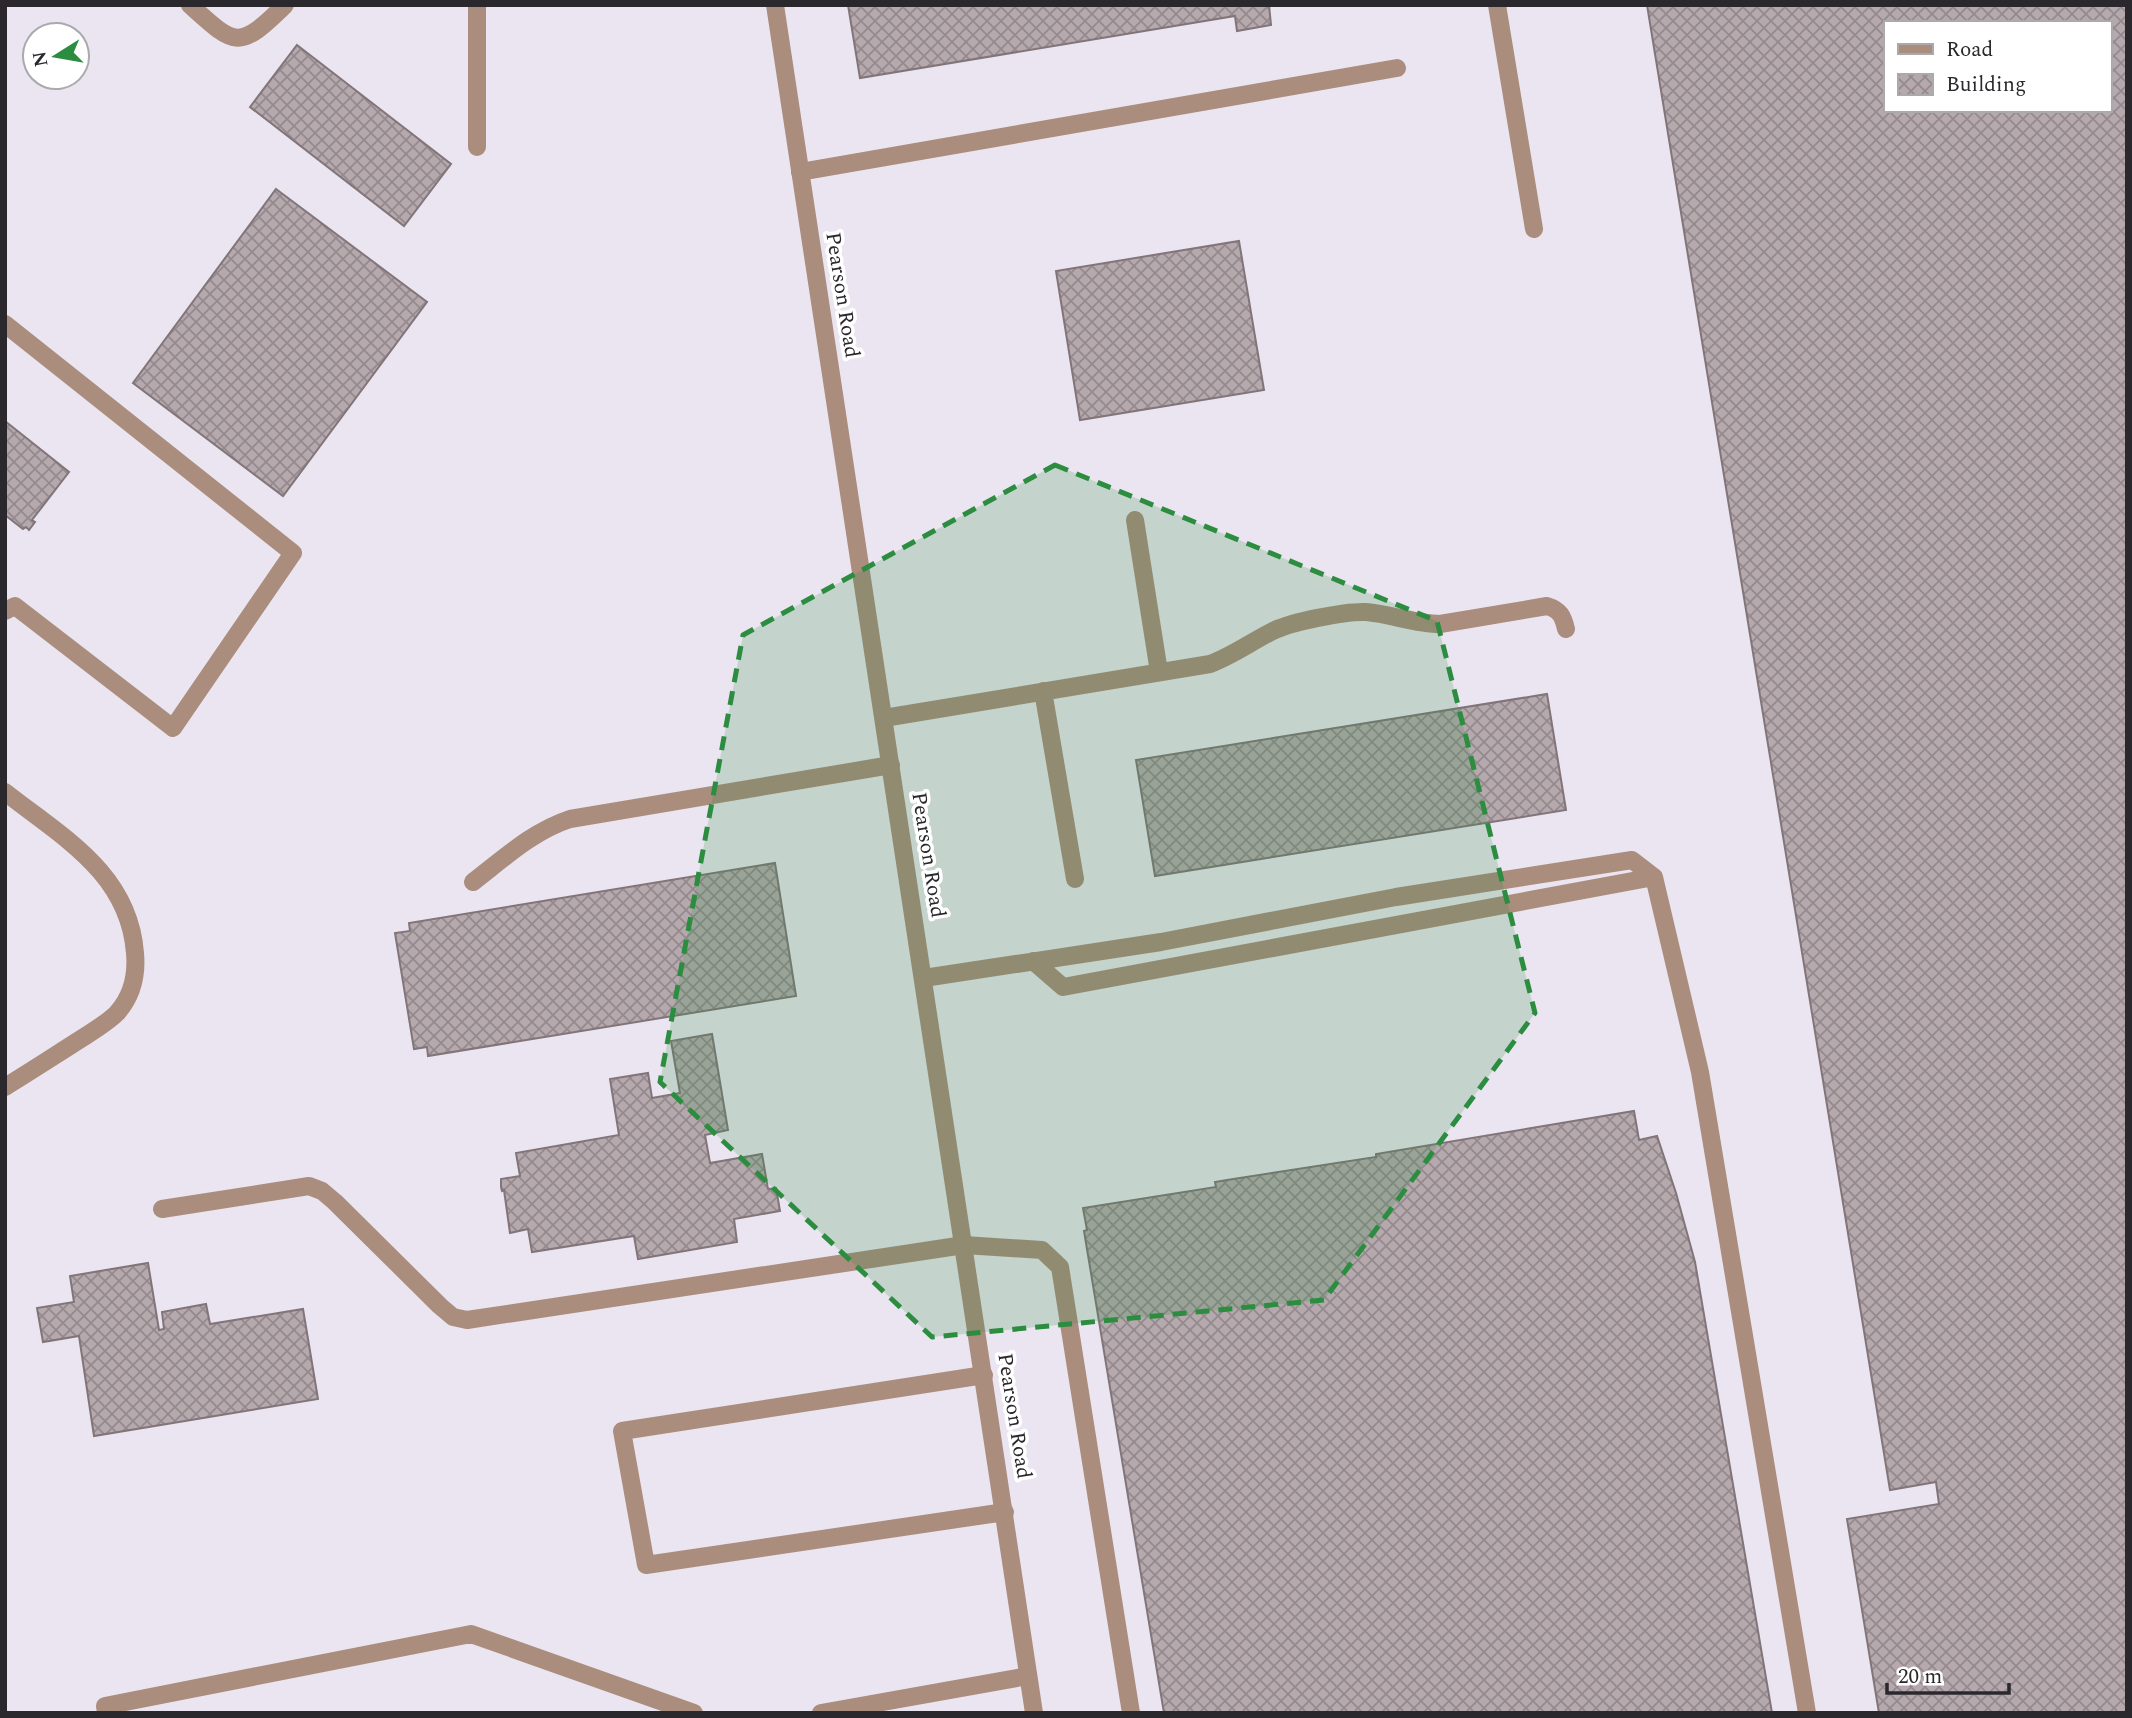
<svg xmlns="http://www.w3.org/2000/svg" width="2132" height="1718" font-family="Spectral,serif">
	<defs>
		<pattern id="building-cross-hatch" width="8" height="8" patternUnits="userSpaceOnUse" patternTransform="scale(1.75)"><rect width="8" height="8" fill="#b6a9ad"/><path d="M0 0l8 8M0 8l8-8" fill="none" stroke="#948a8d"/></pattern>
	</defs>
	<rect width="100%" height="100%" fill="#ebe5f1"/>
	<path fill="url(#building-cross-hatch)" stroke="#817579" stroke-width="2" fill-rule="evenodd" d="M848,5H1269L1271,25L1237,31L1235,16L860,78Z
		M1647,5H2127V1713H1879L1847,1519L1939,1504L1936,1482L1890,1490ZM1885,23H2109V110H1885Z
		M297,45L451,164L404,226L250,107Z
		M276,189L427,302L283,496L133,383Z
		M1239,241L1264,390L1080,420L1056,271Z
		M5,421L69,472L32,520L35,522L29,530L26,527L23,529L5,515Z
		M1547,694L1566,810L1155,876L1136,760Z
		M775,863L796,996L428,1056L427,1047L414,1049L395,933L410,931L409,923Z
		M712,1034L728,1130L705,1135L710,1163L762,1154L768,1189L776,1188L780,1211L734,1219L737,1242L638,1259L634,1236L532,1252L528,1229L510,1233L504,1190L502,1191L501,1187V1179L520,1176L516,1153L619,1135L610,1079L648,1073L652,1098L680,1093L671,1041Z
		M1634,1111L1639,1140L1657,1136L1676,1193L1695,1262L1772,1713H1164L1084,1231L1087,1230L1083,1208L1216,1187L1215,1182L1227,1180L1376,1157V1154Z
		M148,1263L159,1330L164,1329L162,1312L206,1304L210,1324L303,1309L318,1399L94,1436L79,1336L43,1342L37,1308L74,1302L70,1276Z"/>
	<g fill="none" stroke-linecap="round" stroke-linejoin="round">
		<path stroke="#aa8d7d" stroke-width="18" d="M190,5C236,47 239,50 285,5
			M1497,5L1534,229
			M477,147V5
			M800,172L1397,68
			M5,324L293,553L173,728L15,606L5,611
			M1135,520L1159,672
			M1043,691L1075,879
			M884,718L1210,664C1232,656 1251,642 1271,632C1289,622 1346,611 1366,612C1391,614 1415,624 1440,624L1547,606C1560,610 1563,616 1566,629
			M5,792C62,837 129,873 135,953C137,975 132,996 117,1013C105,1025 88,1034 73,1044C51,1058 28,1073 5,1087
			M473,882C503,859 533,831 570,819L891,765
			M1033,961L1063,987L1654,877
			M924,978L1161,942L1396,897L1632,860L1654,877L1700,1072L1807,1713
			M162,1209L309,1186L322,1191L335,1202L440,1306L453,1317L467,1320L964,1245L1042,1250L1060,1267L1131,1713
			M984,1375L622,1431L646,1565L1005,1512
			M106,1713L105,1706L471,1634L694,1713
			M821,1713L1028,1676"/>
		<path stroke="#aa8d7d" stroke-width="18" d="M775,5L1034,1713"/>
	</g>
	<path fill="#2c8d41" fill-opacity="0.2" stroke="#2c8d41" stroke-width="5" stroke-dasharray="14 9" stroke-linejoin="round" d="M1055,465L1437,621L1535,1013L1324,1300L932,1337L660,1082L743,635Z"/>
	<g text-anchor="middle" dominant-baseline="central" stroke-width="7" stroke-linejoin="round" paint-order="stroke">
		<g font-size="21" fill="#2a282c" stroke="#fff">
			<text transform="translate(842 295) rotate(81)">Pearson Road</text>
			<text transform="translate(928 855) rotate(81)">Pearson Road</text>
			<text transform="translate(1014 1416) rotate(81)">Pearson Road</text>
		</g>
	</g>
	<rect width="2132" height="1718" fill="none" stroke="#2a282c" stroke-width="14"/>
	<rect x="1884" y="21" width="228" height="91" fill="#ffffff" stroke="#aaa9ab" stroke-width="2"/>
	<rect x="1898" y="44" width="35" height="10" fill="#aa8d7d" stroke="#aaa9ab" stroke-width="2"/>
	<text x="1946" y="56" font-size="21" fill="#2a282c">Road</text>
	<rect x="1898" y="74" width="35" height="21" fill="url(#building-cross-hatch)" stroke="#aaa9ab" stroke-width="2"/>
	<text x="1946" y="91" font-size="21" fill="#2a282c">Building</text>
	<g transform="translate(56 56) rotate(259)"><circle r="33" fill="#ffffff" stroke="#aaa9ab" stroke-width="2"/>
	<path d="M0-5L12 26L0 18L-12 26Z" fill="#2c8d41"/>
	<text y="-10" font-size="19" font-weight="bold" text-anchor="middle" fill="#2a282c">N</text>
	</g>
	<path d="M1887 1683v10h122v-10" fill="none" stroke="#2a282c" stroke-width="3.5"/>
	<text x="1898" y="1683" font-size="21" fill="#2a282c" stroke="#ffffff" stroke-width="5" paint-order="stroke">20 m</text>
</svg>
